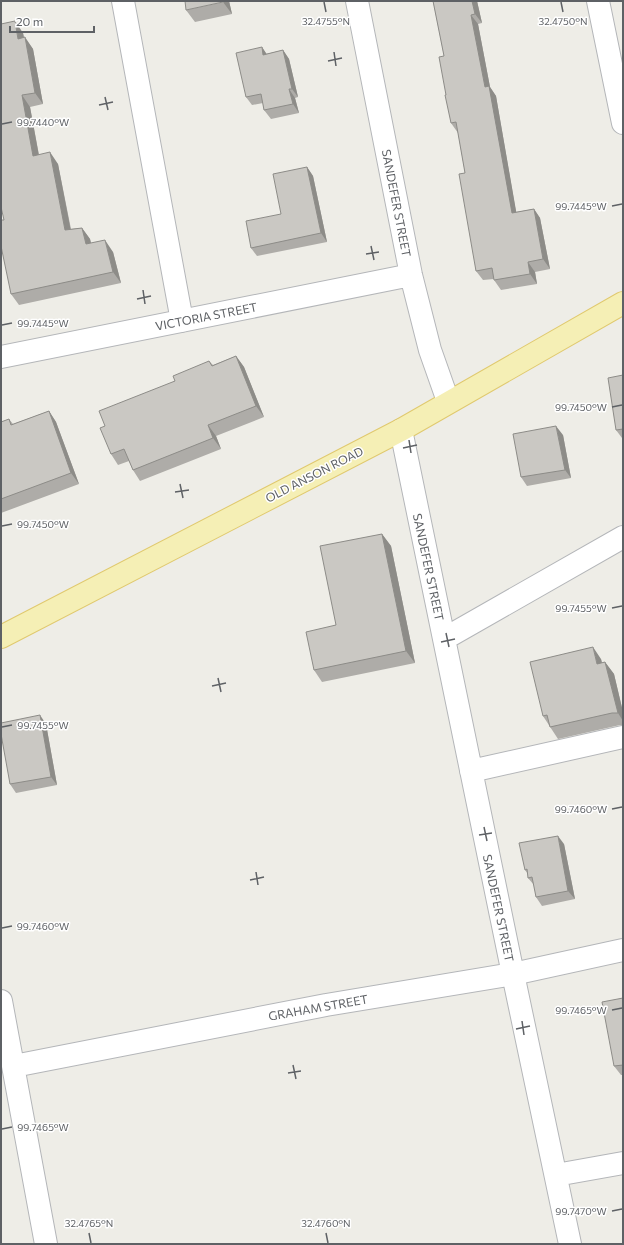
<svg xmlns="http://www.w3.org/2000/svg" width="624" height="1245" font-family="Commissioner,sans-serif">
	<rect width="100%" height="100%" fill="#eeede7"/>
	<g fill="none" stroke-linecap="round" stroke-linejoin="round">
		<g stroke="#b4b6b9" stroke-width="24">
			<path id="minor" d="M123,1L182,321
				M357,1L411,275L430,350L448,401
				M598,1L623,123
				M1,357L411,275
				M401,430L513,974L570,1244
				M444,639L623,537
				M471,771L623,737
				M1,1001L46,1244
				M14,1066L326,1005L513,974L623,950
				M556,1175L623,1163"/>
		</g>
		<g stroke="#e0c96e" stroke-width="24">
			<path id="major" d="M1,637L401,430L623,303"/>
		</g>
		<use href="#minor" stroke="#fff" stroke-width="22"/>
		<use href="#major" stroke="#f5efb5" stroke-width="22"/>
	</g>
	<path fill="#aeaca8" d="M229,1L232,14L195,22L186,10Z
		M433,1H477L482,23L478,24L490,87L496,96L516,212L534,209L540,218L550,269L535,272L537,284L501,290L494,280V279L483,280L476,271L465,173L458,133L451,123L446,95L444,56Z
		M23,33L24,37L33,49L43,104L30,107L39,155L58,164L71,229L82,228L90,239L91,243L113,252L121,283L19,305L11,294L4,220Z
		M262,47L266,54L283,50L289,59L298,97L295,98L299,113L271,119L264,110L263,103L252,105L246,97Z
		M307,167L313,176L327,242L257,256L251,248L281,214Z
		M236,356L244,367L264,417L216,436L221,449L140,481L133,470L129,461L118,465L111,454L105,426L175,381L209,361L213,365Z
		M623,375V438H622L616,430Z
		M49,411L56,422L79,484L1,513V422L9,419L13,424Z
		M563,435L571,478L527,486L521,477Z
		M382,534L391,546L415,663L322,682L314,670Z
		M601,659L602,663L605,662L614,674L623,712V725H620L558,739L543,716Z
		M46,724L57,785L16,793L10,784Z
		M564,844L575,899L542,906L536,897L534,885L528,878V874L525,870Z
		M623,998V1075H621L614,1066Z"/>
	<path fill="#8d8c88" d="M223,1H229L232,14L223,2Z
		M472,1H477L482,23L475,14Z
		M471,15L478,24L490,87L496,96L518,222L512,213L485,87Z
		M15,21L23,33L26,50L18,39Z
		M25,37L33,49L43,104L35,93Z
		M262,47L268,56L263,55Z
		M283,50L289,59L298,97L292,89Z
		M289,89L295,98L299,113L293,104Z
		M22,95L30,107L41,167L33,156Z
		M50,152L58,164L73,242L65,230Z
		M307,167L313,176L327,242L321,233Z
		M534,209L540,218L550,269L543,259Z
		M82,228L90,239L94,256L86,244Z
		M105,240L113,252L121,283L113,272Z
		M528,262L535,272L537,284L530,274Z
		M236,356L244,367L264,417L256,406Z
		M49,411L56,422L79,484L71,473Z
		M208,425L216,436L221,449L213,438Z
		M556,426L563,435L571,478L565,470Z
		M382,534L391,546L415,663L406,651Z
		M593,647L601,659L605,676L597,664Z
		M605,662L614,674L623,712V721L618,713Z
		M40,715L46,724L57,785L51,777Z
		M558,836L564,844L575,899L568,891Z"/>
	<path fill="#cac8c3" stroke="#8d8c88" d="M185,1H223V2L186,10Z
		M433,1H472L475,14L471,15L485,87L489,86L512,213L534,209L543,259L528,262L530,274L494,280L492,268L476,271L459,174L465,173L456,122L451,123L445,95H446L439,57L444,56Z
		M15,21L18,39L25,37L35,93L22,95L33,156L50,152L65,230L82,228L86,244L105,240L113,272L11,294L1,246V220H4L1,207V24Z
		M262,47L263,55L283,50L292,89H289L293,104L264,110L261,94L246,97L236,53Z
		M307,167L321,233L251,248L246,221L281,214L273,174Z
		M236,356L256,406L208,425L213,438L133,470L124,449L111,454L100,428L105,426L99,411L175,381L173,376L209,361L212,366Z
		M623,375V429L616,430L608,378Z
		M49,411L71,473L1,499V422L9,419L11,425Z
		M556,426L565,470L521,477L513,434Z
		M382,534L406,651L314,670L306,632L336,625L320,546Z
		M593,647L597,664L605,662L618,713H612L550,727L547,715L543,716L530,662Z
		M40,715L51,777L10,784L1,734V723Z
		M558,836L568,891L536,897L532,877L528,878L527,869L525,870L519,843Z
		M623,998V1065L614,1066L602,1002Z"/>
	<path fill="none" stroke="#5e6165" stroke-width="1.5" d="M324,2L326,12M561,2L563,12M334,52L336,66M328,61L342,58M105,97L108,110M99,105L113,102M2,124L12,122M612,206L622,204M371,246L374,260M366,254L379,252M143,290L145,304M137,299L151,296M2,325L12,323M612,407L622,405M409,440L411,453M403,448L417,445M180,484L183,498M175,492L189,490M2,526L12,524M612,608L622,606M446,633L449,647M441,642L455,639M218,678L221,692M212,686L226,683M2,727L12,725M612,809L622,807M484,827L487,841M479,835L492,833M256,872L258,885M250,880L264,877M2,928L12,926M612,1010L622,1008M522,1021L524,1035M516,1029L530,1026M293,1065L296,1079M288,1073L301,1071M2,1129L12,1127M612,1211L622,1209M89,1233L91,1243M326,1233L328,1243"/>
	<g text-anchor="middle" dominant-baseline="central" stroke-width="3" stroke-linejoin="round" paint-order="stroke">
		<g font-size="12" fill="#5e6165" stroke="#fff">
			<text transform="translate(397 203) rotate(79)">SANDEFER STREET</text>
			<text transform="translate(206 316) rotate(-11)">VICTORIA STREET</text>
			<text transform="translate(314 474) rotate(-27)">OLD ANSON ROAD</text>
			<text transform="translate(429 567) rotate(78)">SANDEFER STREET</text>
			<text transform="translate(499 908) rotate(78)">SANDEFER STREET</text>
			<text transform="translate(318 1007) rotate(-10)">GRAHAM STREET</text>
		</g>
	</g>
	<g font-size="10" text-anchor="middle" fill="#5e6165" stroke="#fff" stroke-width="3" stroke-linejoin="round" paint-order="stroke">
		<text x="563" y="25">32.4750°N</text>
		<text x="326" y="25">32.4755°N</text>
		<text x="43" y="126">99.7440°W</text>
		<text x="581" y="210">99.7445°W</text>
		<text x="43" y="327">99.7445°W</text>
		<text x="581" y="411">99.7450°W</text>
		<text x="43" y="528">99.7450°W</text>
		<text x="581" y="612">99.7455°W</text>
		<text x="43" y="729">99.7455°W</text>
		<text x="581" y="813">99.7460°W</text>
		<text x="43" y="930">99.7460°W</text>
		<text x="581" y="1014">99.7465°W</text>
		<text x="43" y="1131">99.7465°W</text>
		<text x="581" y="1215">99.7470°W</text>
		<text x="89" y="1227">32.4765°N</text>
		<text x="326" y="1227">32.4760°N</text>
	</g>
	<rect width="624" height="1245" fill="none" stroke="#5e6165" stroke-width="4"/>
	<path d="M10 26v6h84v-6" fill="none" stroke="#5e6165" stroke-width="2"/>
	<text x="16" y="26" font-size="12" fill="#5e6165" stroke="#ffffff" stroke-width="3" paint-order="stroke">20 m</text>
</svg>
